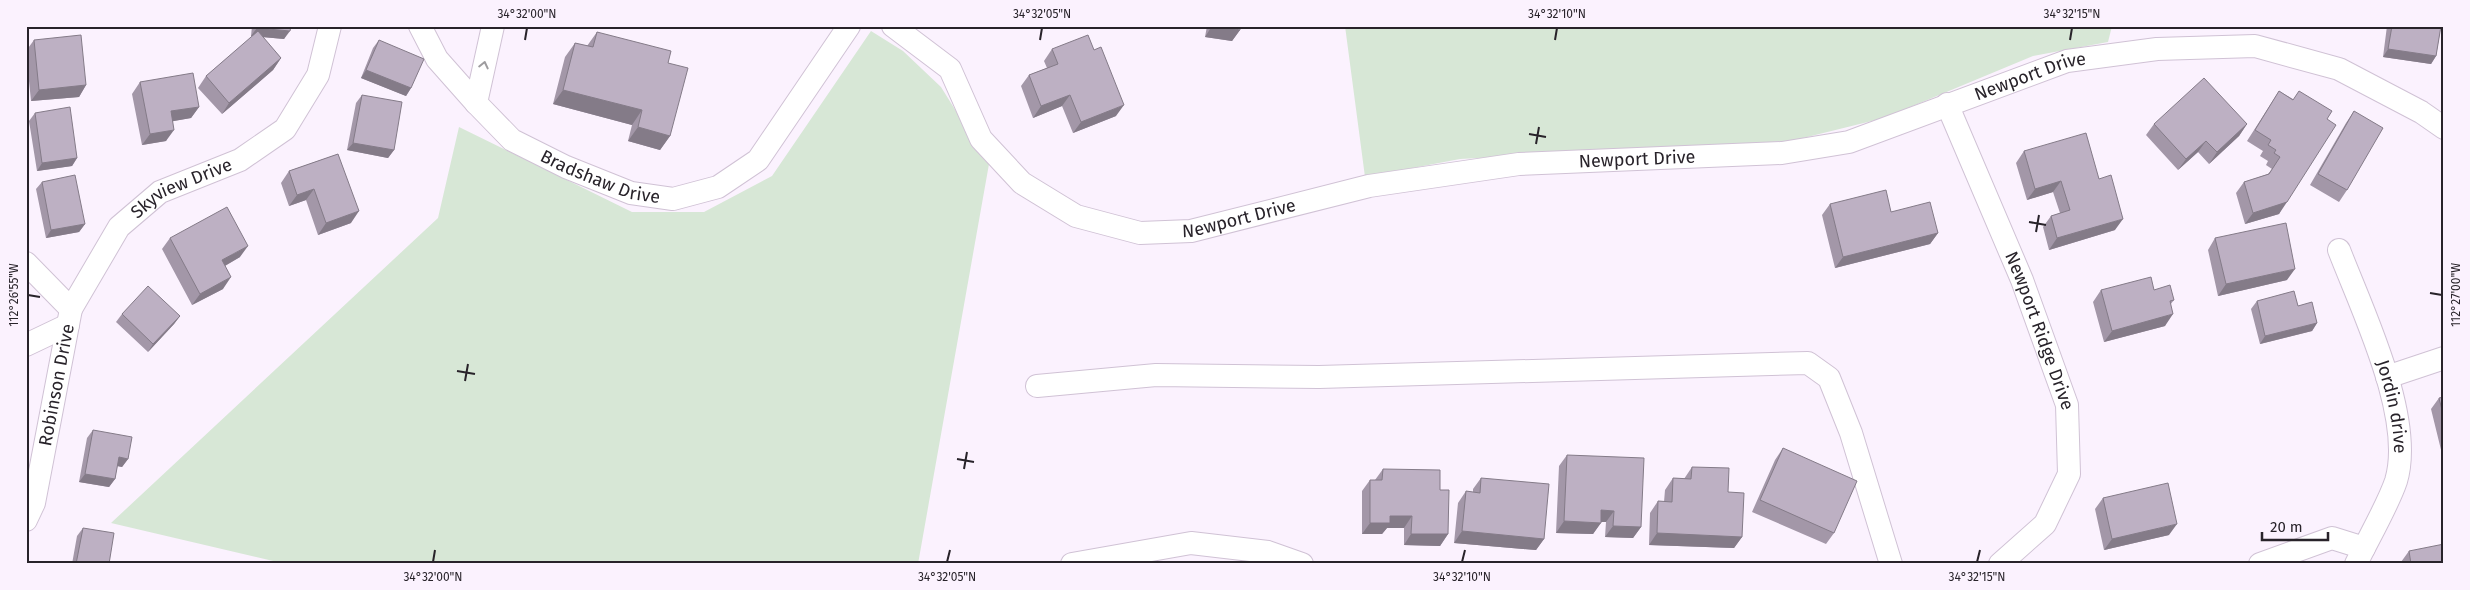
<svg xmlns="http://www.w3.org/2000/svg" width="2470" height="590" font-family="'Fira Sans',sans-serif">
	<rect width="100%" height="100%" fill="#fbf2fe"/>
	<path fill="#d7e7d6" d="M1345,26H2112L2108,42L2033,56L1884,118L1791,141L1460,159L1365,177Z
		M871,31L903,51L941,87L989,164L918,564H286L111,523L438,218L459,127L632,212H704L772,176Z"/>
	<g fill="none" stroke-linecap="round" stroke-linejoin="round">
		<g stroke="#d0c2d5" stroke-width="24">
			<g id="street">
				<path id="s1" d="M420,26L437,59L476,103L512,140L566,167L631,193L673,199L718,187L758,160L849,26"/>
				<path id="s2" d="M893,26L950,69L981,139L1022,183L1076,216L1140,233L1191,231L1369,186L1519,164L1782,153L1849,142L2067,61L2157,49L2255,46L2339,69L2421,112L2444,128"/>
				<path d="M476,103L493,26"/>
				<path id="s3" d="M1947,104L2022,280L2067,405L2069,474L2045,524L2000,564"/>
				<path id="s4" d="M2339,250C2362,310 2415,418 2396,481C2388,505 2368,539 2356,564"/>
				<path id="s5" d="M26,263L71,309L119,227L160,192L240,160L285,129L318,75L330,26"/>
				<path d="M26,345L68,325"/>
				<path d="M2387,377L2444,358"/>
				<path d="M1037,386L1156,375L1319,377L1808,363L1829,378L1851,433L1891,564"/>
				<path id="s6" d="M26,520L34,503L71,309"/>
				<path d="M1072,564L1191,543L1268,552L1302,564"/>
				<path d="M2260,564L2332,538L2364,548"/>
			</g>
		</g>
		<use href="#street" stroke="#fff" stroke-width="22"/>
	</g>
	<path fill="#a397a8" d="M252,26H291L284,39L262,37L281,58L273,70L222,114L198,88L206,76L253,36H251Z
		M1207,26H1240V30L1232,41L1205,37Z
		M2387,26H2441L2436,56L2431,64L2383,57Z
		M597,32L668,63L670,136L660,150L628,141L632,125L553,104L565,57L575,43L587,46Z
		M34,40L86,85L79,97L31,101L26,51Z
		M379,40L411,88L406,96L361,78L373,48Z
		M1052,49L1116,116L1073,133L1062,106L1033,118L1021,86L1029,75L1047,68L1044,61Z
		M140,82L199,107L191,118L173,121L166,141L142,145L132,94Z
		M2279,91L2327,119L2279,214L2245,224L2236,193L2244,182L2268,174L2272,169L2266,165L2268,161L2260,156L2263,151L2247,141Z
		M362,95L394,150L388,158L347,150L356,103Z
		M2354,111L2347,190L2339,202L2310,185L2346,123Z
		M35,113L77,158L72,166L37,171L29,121Z
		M2154,124H2247L2239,136L2209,164L2198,152L2178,170L2146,135Z
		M2024,151L2099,179L2115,230L2049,250L2043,227L2051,216L2060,213L2053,192L2027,200L2016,163Z
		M338,154L351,223L318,235L306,200L289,206L281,183L289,171Z
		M42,182L85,224L79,232L46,238L36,189Z
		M1830,204L1891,212L1938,233L1930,244L1835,268L1822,215Z
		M170,238L240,257L225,266L223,289L192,305L162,249Z
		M2215,238L2287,280L2218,296L2208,250Z
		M2101,290H2154L2174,300L2170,305L2165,326L2104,342L2093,302Z
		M2257,301L2298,306L2317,323L2312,331L2260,344L2251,309Z
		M122,314L180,316L174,324L148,352L116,322Z
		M2444,397V458H2443L2431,409L2439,398Z
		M93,430L128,459L122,467L117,466L115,479L109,487L79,482L87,438Z
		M1783,448L1834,533L1826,544L1752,512L1775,460Z
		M1567,455L1641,527L1633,538L1605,537L1606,522H1601L1593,534L1556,533L1559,466Z
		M1692,467L1728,492L1742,537L1734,548L1649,545L1650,513L1658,501L1664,502L1665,490L1673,478L1684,479Z
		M1383,469L1440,490L1448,534L1440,546L1404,545V528H1387L1382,534H1362V491L1370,480H1375Z
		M1481,478L1544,539L1536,550L1454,543L1458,503L1466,491L1473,492V489Z
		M2103,498L2169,535L2104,550L2095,509Z
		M83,528L109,564H72L77,536Z
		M2409,551L2444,564H2401V562Z"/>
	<path fill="#847b88" d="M1212,26H1219L1240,30L1232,41L1205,37Z
		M257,28L290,31L284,39L251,36Z
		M2388,49L2436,56L2431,64L2383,57Z
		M281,58L273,70L222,114L229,103Z
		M366,70L411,88L406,96L361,78Z
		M86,85L79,97L31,101L39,90Z
		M563,90L642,110L632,125L553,104Z
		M1070,95L1062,106L1033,118L1041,106Z
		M1124,105L1116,116L1073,133L1081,122Z
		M199,107L191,118L163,123L171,111Z
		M2247,124L2239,136L2209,164L2217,152Z
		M638,127L670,136L660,150L628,141Z
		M174,130L166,141L142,145L150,134Z
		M2206,141L2198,152L2178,170L2186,159Z
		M353,143L394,150L388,158L347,150Z
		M77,158L72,166L37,171L42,163Z
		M2061,181L2053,192L2027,200L2035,189Z
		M314,189L306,200L289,206L297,195Z
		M2287,202L2279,214L2245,224L2253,213Z
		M359,211L351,223L318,235L326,223Z
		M2123,219L2115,230L2049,250L2057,238Z
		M85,224L79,232L46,238L51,230Z
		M1938,233L1930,244L1835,268L1843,257Z
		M248,246L240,257L214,272L222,260Z
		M2295,269L2287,280L2218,296L2226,284Z
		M231,277L223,289L192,305L200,294Z
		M2173,314L2165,326L2104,342L2112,331Z
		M180,316L174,324L148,352L153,344Z
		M2317,323L2312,331L2260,344L2265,336Z
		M119,457L128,459L122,467L113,465Z
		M85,474L115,479L109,487L79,482Z
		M1601,510L1614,511L1606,522H1593Z
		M1390,516H1412L1404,528H1387L1382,534H1362L1370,523Z
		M1564,521L1601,523L1593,534L1556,533Z
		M2177,524L2169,535L2104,550L2112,539Z
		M1613,526L1641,527L1633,538L1605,537Z
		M1462,531L1544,539L1536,550L1454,543Z
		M1657,533L1742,537L1734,548L1649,545Z
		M1411,534H1448L1440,546L1404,545Z"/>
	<path fill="#bdb0c3" stroke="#847b88" d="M257,26H291L290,31L257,28Z
		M1219,26H1240V30Z
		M2392,26H2441L2436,56L2388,49Z
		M258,31L281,58L229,103L206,76Z
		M597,32L671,51L668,63L688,68L670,136L638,127L642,110L563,90L575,43L593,47Z
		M81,35L86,85L39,90L34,40Z
		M1088,35L1094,50L1101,47L1124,105L1081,122L1070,95L1041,106L1029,75L1058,64L1052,49Z
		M379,40L424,59L411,88L366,70Z
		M193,73L199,107L171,111L174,130L150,134L140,82Z
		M2204,78L2247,124L2217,152L2206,141L2186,159L2154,124Z
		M2279,91L2293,100L2299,91L2332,111L2327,119L2336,125L2287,202L2253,213L2244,182L2269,174L2280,157L2274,153L2276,150L2268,145L2271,140L2255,130Z
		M362,95L402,102L394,150L353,143Z
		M70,107L77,158L42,163L35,113Z
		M2354,111L2383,128L2347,190L2318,174Z
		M2086,133L2099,179L2111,175L2123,219L2057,238L2051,216L2070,210L2061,181L2035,189L2024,151Z
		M338,154L359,211L326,223L314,189L297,195L289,171Z
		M75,175L85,224L51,230L42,182Z
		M1886,190L1891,212L1930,202L1938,233L1843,257L1830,204Z
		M227,207L248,246L222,260L231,277L200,294L170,238Z
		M2286,223L2295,269L2226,284L2215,238Z
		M2151,277L2154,290L2170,285L2174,300L2170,301L2173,314L2112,331L2101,290Z
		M148,286L180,316L153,344L122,314Z
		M2294,291L2298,306L2312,302L2317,323L2265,336L2257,301Z
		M2444,397V418L2439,398Z
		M93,430L132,437L128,459L119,457L115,479L85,474Z
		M1783,448L1857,481L1834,533L1760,500Z
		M1567,455L1644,458L1641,527L1613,526L1614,511L1601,510V523L1564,521Z
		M1692,467L1729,468L1728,492L1744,493L1742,537L1657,533L1658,501L1672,502L1673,478L1691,479Z
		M1383,469L1440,470V490H1449L1448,534H1411L1412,516H1390V523H1370V480H1382Z
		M1481,478L1549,484L1544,539L1462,531L1466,491L1480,493Z
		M2168,483L2177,524L2112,539L2103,498Z
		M83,528L114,533L109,564H76Z
		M2444,544V564H2411L2409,551Z"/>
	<defs><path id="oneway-chevron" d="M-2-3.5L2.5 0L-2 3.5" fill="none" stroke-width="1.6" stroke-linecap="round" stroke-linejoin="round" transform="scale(1.25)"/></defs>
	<use stroke="#9e9c9f" href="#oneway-chevron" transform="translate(484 65) rotate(-77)"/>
	<path fill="none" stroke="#28232a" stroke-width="2" d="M525,40L527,28M1040,40L1042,28M1555,40L1557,28M2070,40L2072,28M1529,134L1546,137M1536,144L1539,127M2029,222L2046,225M2036,232L2039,215M2430,293L2442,295M28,295L40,297M457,371L475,374M465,381L468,364M957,459L974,462M964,469L967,452M433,562L435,550M947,562L950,550M1462,562L1465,550M1977,562L1980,550"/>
	<g text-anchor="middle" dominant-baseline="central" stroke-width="5" stroke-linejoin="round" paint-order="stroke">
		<g font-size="18" fill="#28232a" stroke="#fbf2fe">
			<text stroke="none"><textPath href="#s2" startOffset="1248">Newport Drive</textPath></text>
			<text stroke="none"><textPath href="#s2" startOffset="842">Newport Drive</textPath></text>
			<text stroke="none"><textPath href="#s1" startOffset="244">Bradshaw Drive</textPath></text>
			<text stroke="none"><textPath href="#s5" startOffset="234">Skyview Drive</textPath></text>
			<text stroke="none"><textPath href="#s2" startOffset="438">Newport Drive</textPath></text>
			<text stroke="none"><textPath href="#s3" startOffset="245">Newport Ridge Drive</textPath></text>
			<text stroke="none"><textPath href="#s6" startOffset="139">Robinson Drive</textPath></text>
			<text stroke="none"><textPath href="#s4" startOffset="166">Jordin drive</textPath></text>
		</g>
	</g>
	<rect width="2470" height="590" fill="none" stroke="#fbf2fe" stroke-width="55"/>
	<path d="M2262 532v8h66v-8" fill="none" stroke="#28232a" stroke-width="2.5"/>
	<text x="2270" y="532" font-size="15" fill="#28232a" stroke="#fbf2fe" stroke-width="4" paint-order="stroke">20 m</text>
	<rect x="28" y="28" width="2414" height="534" fill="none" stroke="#28232a" stroke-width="2"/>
	<g font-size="12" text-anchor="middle" fill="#28232a">
		<text x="527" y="18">34°32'00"N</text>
		<text x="1042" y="18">34°32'05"N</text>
		<text x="1557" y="18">34°32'10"N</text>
		<text x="2072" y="18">34°32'15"N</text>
		<text transform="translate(2456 295) rotate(-90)" y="4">112°27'00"W</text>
		<text transform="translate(14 295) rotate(-90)" y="4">112°26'55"W</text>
		<text x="433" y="581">34°32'00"N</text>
		<text x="947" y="581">34°32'05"N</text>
		<text x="1462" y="581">34°32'10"N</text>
		<text x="1977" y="581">34°32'15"N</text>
	</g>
</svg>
